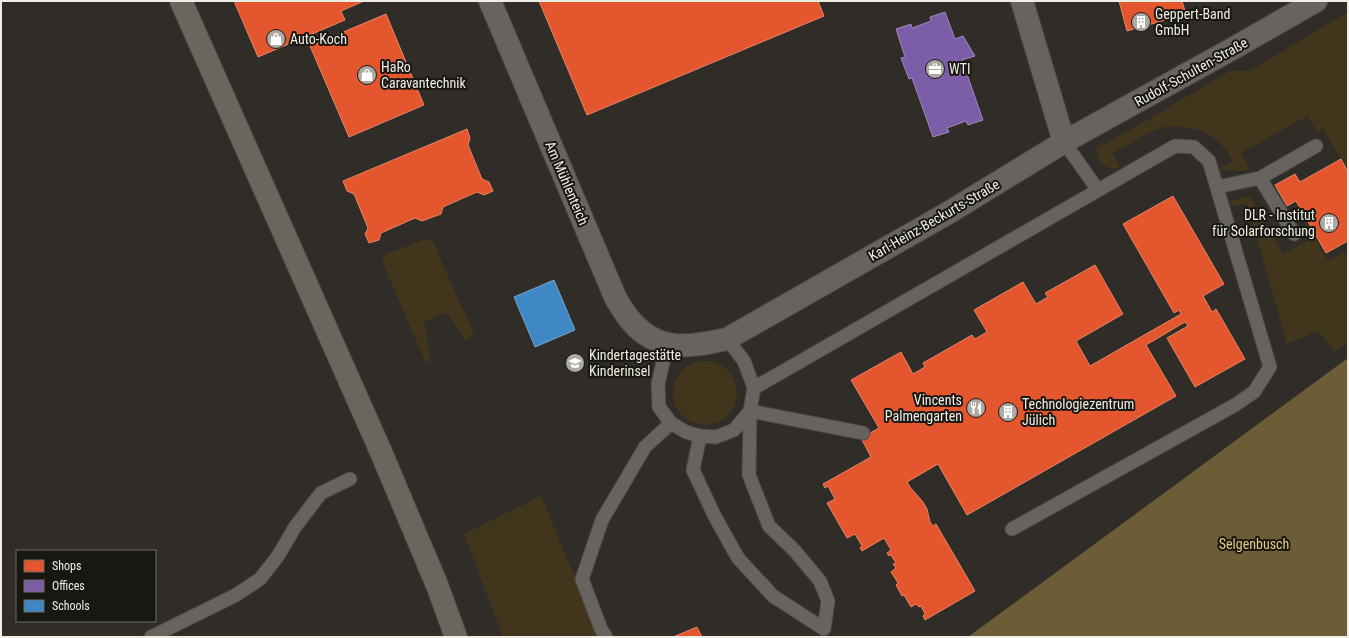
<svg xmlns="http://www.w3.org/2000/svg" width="1349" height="638" font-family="'Roboto Condensed',sans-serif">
	<rect width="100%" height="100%" fill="#302d28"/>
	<path fill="#41361c" d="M1348,12V172L1323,128L1317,132L1308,116L1241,153L1250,169L1238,171L1217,170L1233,161C1222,140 1205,129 1182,127C1176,126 1167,126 1161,128C1144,134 1128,145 1112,153L1120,167C1107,173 1095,161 1097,148L1139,125L1230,71H1249Z
		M1249,196L1283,254L1314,237L1328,261L1343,252L1347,257L1348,256V342L1335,351L1318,331L1287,344L1247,203L1230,207L1228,202Z
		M426,239L432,240L474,334L465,341L447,312L424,322L431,361L426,363L382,262L386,254Z
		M673 393a32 32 0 1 1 64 0a32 32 0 1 1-64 0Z
		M541,496L600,637H503L464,534Z"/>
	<path fill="#6d5d36" d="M1348,358V637H968Z"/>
	<path fill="#e4572e" stroke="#e88465" d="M234,1H364L341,11L345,20L258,57Z
		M539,1H818L824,16L587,115Z
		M1119,1H1182L1186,14L1127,31Z
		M386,14L424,105L349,137L310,46Z
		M467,129L470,138L468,145L482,179L489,182L493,191L484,195L477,192L443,207L441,214L422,221L415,218L381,233L379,240L369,243L365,234L368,228L354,194L347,191L343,181Z
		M1341,159L1348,172V241L1326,253L1296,201L1287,206L1275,185L1295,174L1300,182Z
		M1173,196L1224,284L1203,296L1212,312L1216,309L1245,359L1195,387L1167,338L1188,326L1185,322L1146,345L1176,396L967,515L938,464L907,482L910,487L923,502L927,509L930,522L933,526L936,524L975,591L925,620L923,616L925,614L921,606L919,607L916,604L911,607L904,595L902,596L896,585L898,583L891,572L896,568L893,564L896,563L891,555L889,556L887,553L891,550L884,538L862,551L860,548L862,546L855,534L847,538L827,503L835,499L828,486L825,488L823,484L871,457L861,438L879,428L851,380L901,352L913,374L925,367L923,363L972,335L975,339L987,332L974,310L1023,282L1036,304L1048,297L1045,293L1095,265L1123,314L1076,341L1090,366L1181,314L1179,310L1174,313L1123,224Z
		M697,627L702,637H673Z"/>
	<path fill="#7b5ea7" stroke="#9e89ba" d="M945,12L955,39L963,36L975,56L962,60L983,120L968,125L966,121L947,128L949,132L933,137L912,78L909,79L901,58L905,57L896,29L911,24L912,28L931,21L930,17Z"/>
	<path fill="#3f88c5" stroke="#74a6cf" d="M554,280L575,330L535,347L514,297Z"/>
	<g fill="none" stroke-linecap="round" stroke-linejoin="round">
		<g stroke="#4b4844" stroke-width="15">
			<path id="lane" d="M1064,142L1098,190
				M1260,178L1294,234
				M1217,187L1260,178L1316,146
				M727,339L744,361L754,388L1175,146L1194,147L1209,161L1270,367L1254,392L1235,405L1012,529
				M667,345L658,384L659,407L671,423L686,432L700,436L716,437L734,430L750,411L754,388
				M700,436L693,470L714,515L738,558L773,596L824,629L828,601L820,581L795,551L769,526L749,475L750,411L863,433
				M151,637L236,595L260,579L278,556L295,527L321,493L350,479
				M606,637L601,629L582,579L602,520L645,447L671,423"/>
		</g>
		<g stroke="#4b4844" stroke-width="24">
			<path id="street" d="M490,1L616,299C621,307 626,316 632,322C659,353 691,347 727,339L948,213L1064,142L1022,1
				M1064,142L1232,49L1316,1"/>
		</g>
		<g stroke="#4b4844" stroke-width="24">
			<path id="secondary" d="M181,1L381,452L437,585L456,637"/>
		</g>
		<use href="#lane" stroke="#676460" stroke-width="13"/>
		<use href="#street" stroke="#676460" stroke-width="22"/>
		<use href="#secondary" stroke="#69655f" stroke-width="22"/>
	</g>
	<defs>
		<g id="building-disc" transform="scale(1)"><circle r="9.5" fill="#adaaa4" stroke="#191712"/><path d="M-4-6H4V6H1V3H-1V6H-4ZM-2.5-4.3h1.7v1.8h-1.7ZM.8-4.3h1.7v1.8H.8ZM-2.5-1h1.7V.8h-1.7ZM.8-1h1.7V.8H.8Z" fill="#fff"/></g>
		<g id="shop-disc" transform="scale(1)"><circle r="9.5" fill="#adaaa4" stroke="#191712"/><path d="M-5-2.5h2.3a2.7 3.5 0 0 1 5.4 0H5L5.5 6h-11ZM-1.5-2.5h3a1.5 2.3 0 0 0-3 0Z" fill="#fff"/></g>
		<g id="office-disc" transform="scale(1)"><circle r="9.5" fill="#adaaa4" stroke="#191712"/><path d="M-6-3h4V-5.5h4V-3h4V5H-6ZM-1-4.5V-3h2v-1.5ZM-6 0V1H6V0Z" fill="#fff"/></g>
		<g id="school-disc" transform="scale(1)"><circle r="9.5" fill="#adaaa4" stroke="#191712"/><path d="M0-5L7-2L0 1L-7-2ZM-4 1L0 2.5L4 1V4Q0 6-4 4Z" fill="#fff"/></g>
		<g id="restaurant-disc" transform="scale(1)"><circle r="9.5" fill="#adaaa4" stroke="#191712"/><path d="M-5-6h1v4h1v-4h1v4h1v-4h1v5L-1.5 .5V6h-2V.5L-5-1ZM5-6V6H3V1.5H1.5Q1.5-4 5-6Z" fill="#fff"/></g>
	</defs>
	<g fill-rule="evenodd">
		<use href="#building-disc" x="1141" y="22"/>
		<use href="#shop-disc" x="276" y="39"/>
		<use href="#office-disc" x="935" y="69"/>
		<use href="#shop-disc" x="367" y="75"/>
		<use href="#building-disc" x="1329" y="223"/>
		<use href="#school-disc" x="575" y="363"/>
		<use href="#restaurant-disc" x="976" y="408"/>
		<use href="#building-disc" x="1008" y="412"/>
	</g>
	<g text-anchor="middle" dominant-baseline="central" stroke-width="4" stroke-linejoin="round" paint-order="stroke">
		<g font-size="14" fill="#f0ede6" stroke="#191712" text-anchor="start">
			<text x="1155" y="14">Geppert-Band<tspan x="1155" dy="16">GmbH</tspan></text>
			<text x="290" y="39">Auto-Koch</text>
			<text x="381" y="67">HaRo<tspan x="381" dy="16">Caravantechnik</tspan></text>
			<text x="949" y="69">WTI</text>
			<text x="1315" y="215" text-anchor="end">DLR - Institut<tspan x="1315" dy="16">für Solarforschung</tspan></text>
			<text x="589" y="355">Kindertagestätte<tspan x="589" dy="16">Kinderinsel</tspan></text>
			<text x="962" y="400" text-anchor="end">Vincents<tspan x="962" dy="16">Palmengarten</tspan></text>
			<text x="1022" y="404">Technologiezentrum<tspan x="1022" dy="16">Jülich</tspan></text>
		</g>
		<g font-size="14" fill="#f0ede6" stroke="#191712">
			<text transform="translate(1191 72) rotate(-29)">Rudolf-Schulten-Straße</text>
			<text transform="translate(567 183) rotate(67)">Am Mühlenteich</text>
			<text transform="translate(934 220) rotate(-30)">Karl-Heinz-Beckurts-Straße</text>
		</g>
		<g font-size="14" fill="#eaca84" stroke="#191712">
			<text x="1254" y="544">Selgenbusch</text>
		</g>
	</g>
	<rect width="1349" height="638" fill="none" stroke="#f0ede6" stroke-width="4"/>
	<rect x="16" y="550" width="140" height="72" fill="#191712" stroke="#6f6d67"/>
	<rect x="24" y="560" width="20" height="12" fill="#e4572e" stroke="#6f6d67"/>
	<text x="52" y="570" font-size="12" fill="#f0ede6">Shops</text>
	<rect x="24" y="580" width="20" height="12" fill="#7b5ea7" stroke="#6f6d67"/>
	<text x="52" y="590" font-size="12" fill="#f0ede6">Offices</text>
	<rect x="24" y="600" width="20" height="12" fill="#3f88c5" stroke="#6f6d67"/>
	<text x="52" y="610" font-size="12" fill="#f0ede6">Schools</text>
</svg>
